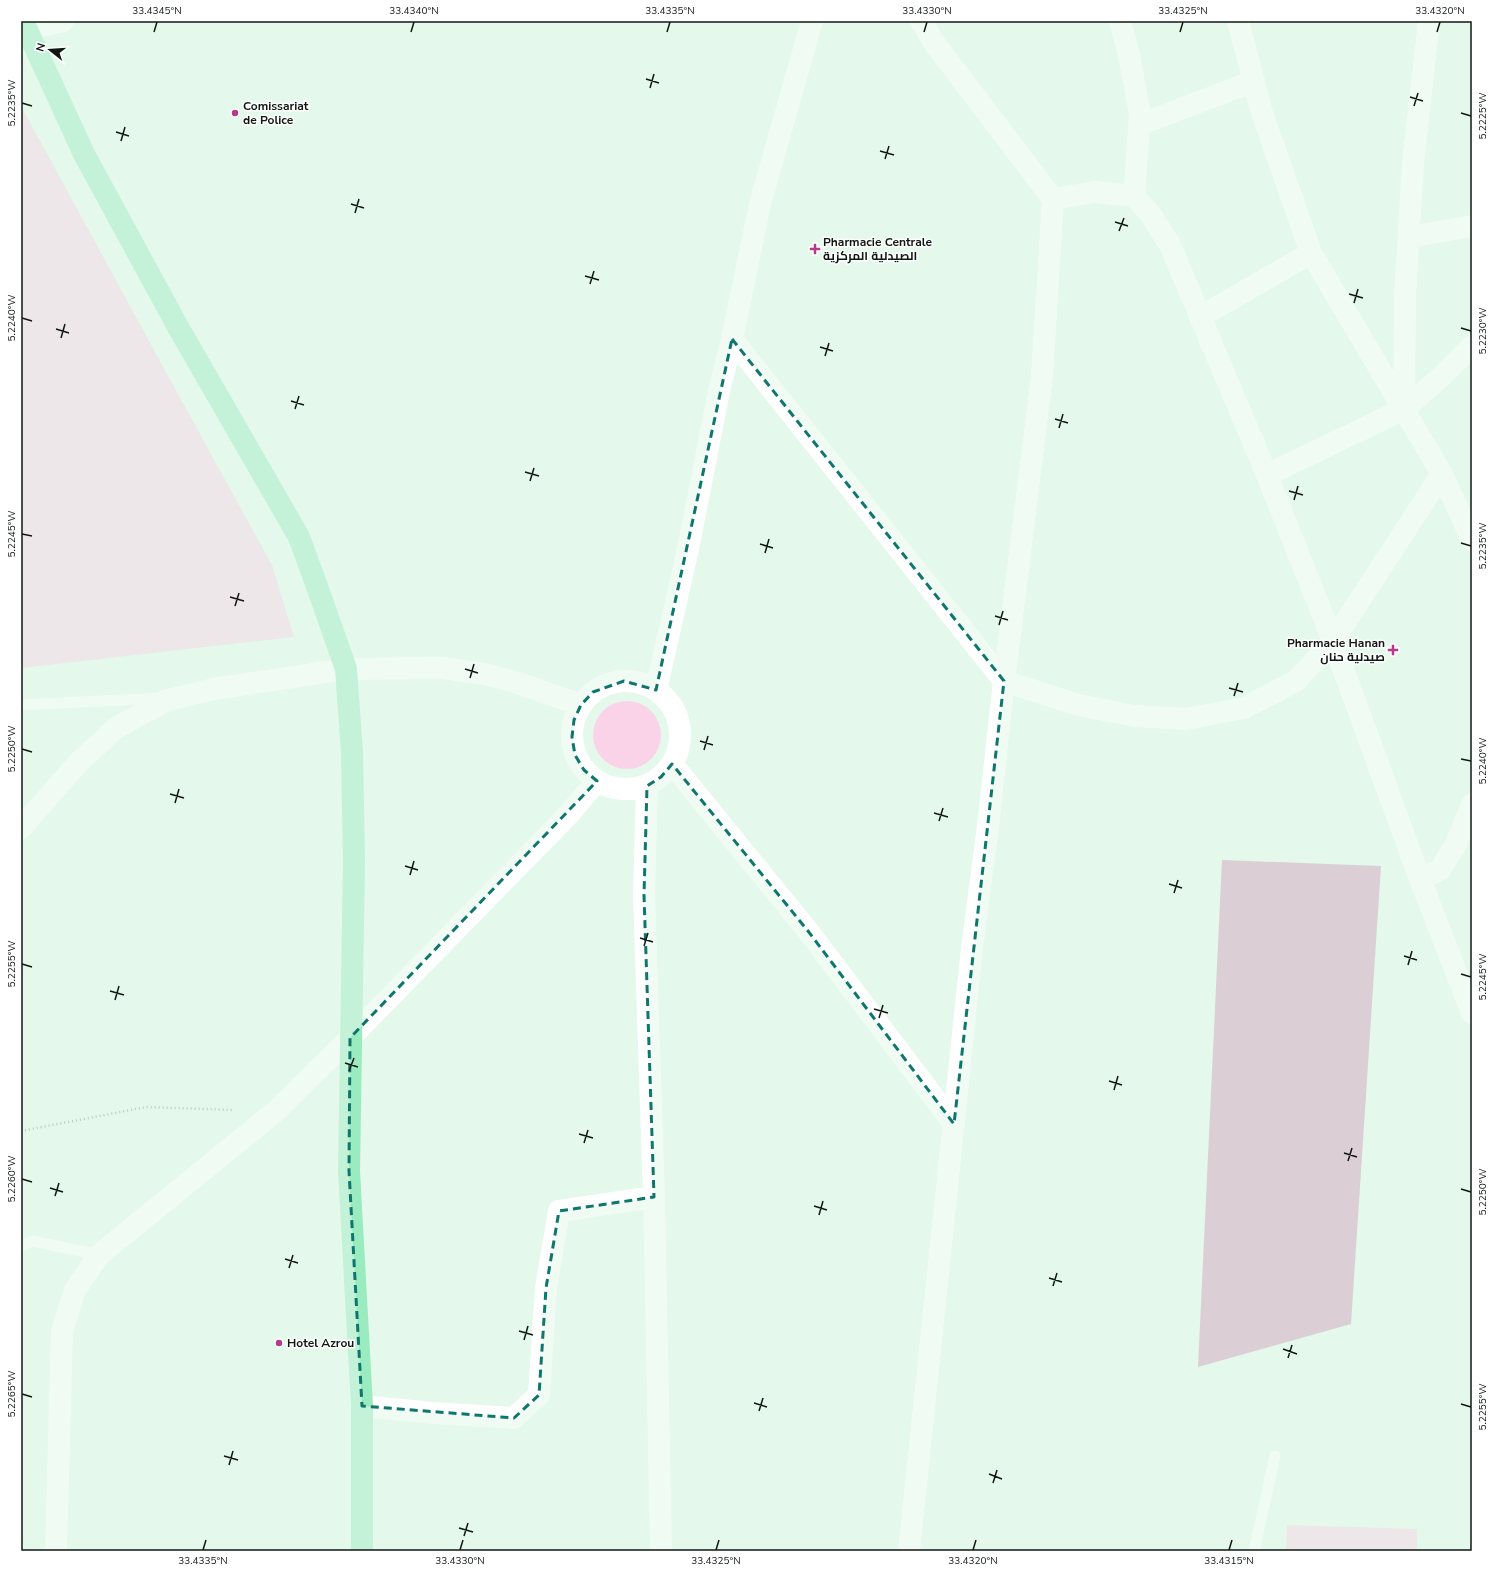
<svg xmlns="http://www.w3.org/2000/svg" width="1493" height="1572" font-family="'Nunito Sans',Cairo,sans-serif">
	<rect width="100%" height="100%" fill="#e4f8eb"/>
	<path fill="#fbd3e9" d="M21,106L178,394L272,565L294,637L21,668Z
		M593 735a34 34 0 1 1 68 0a34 34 0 1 1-68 0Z
		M1287,1525L1417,1529V1551H1286Z"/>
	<path fill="#d19eba" d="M1222,860L1381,866L1351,1324L1198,1367Z"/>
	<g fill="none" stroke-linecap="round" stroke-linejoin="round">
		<path stroke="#8a988f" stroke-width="2.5" stroke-dasharray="1 3" stroke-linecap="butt" d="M21,1131L146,1107L234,1110"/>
		<path stroke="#fff" stroke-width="11" d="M21,705L162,698
			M21,1246L33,1241L99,1255
			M1254,1551L1275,1456"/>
		<path stroke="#fff" stroke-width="22" d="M1120,21L1129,55L1140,115L1134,196
			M1238,21L1262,113L1311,253L1442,474L1472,540
			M28,29L63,21
			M1139,125L1254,81
			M1053,199L1095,192L1134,196L1151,215L1170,245L1267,475L1333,641L1420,879L1472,1013
			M1409,237L1472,226
			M1200,317L1311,253
			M732,339L1004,681L1078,705L1135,716L1186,719L1244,708L1296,681L1333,641L1442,474
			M1404,409L1405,296L1413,163L1429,21
			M1267,475L1404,409L1442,376L1472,346
			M572 735a54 54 0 1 1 108 0a54 54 0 1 1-108 0Z
			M656,690L688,549L719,391L732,339L760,204L812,21
			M672,764L808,931L954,1124
			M647,786L644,895L654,1197L661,1551
			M21,828L79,762L116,728L167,700L214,689L346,669L442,668L485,674L515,682L581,705
			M1420,879L1440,870L1456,844L1472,804
			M362,1406L433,1413L514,1418L539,1395L546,1288L559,1211L654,1197
			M56,1551L62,1331L75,1290L99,1255L276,1111L350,1038L568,815L597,781
			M909,1551L971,957L989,818L1004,681L1042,376L1053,199L935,44L921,21"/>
		<path stroke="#9bebc0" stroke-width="22" d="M23,21L84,154L178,327L299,537L319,592L346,669L352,752L354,861L349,1171L362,1406V1551"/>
	</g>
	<path d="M0 0H1493V1572H0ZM732,339L1004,681L954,1124L808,931L672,764L661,777L647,786L644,895L654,1197L559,1211L546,1288L539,1395L514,1418L362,1406L349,1171L350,1038L597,781L584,770L575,755L572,737L574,720L581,705L593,692L624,681L656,690Z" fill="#e4f8eb" fill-opacity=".55" fill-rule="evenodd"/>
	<path fill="none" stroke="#0f766e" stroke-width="3" stroke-dasharray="8 5" stroke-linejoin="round" d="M732,339L1004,681L954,1124L808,931L672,764L661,777L647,786L644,895L654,1197L559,1211L546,1288L539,1395L514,1418L362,1406L349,1171L350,1038L597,781L584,770L575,755L572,737L574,720L581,705L593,692L624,681L656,690Z"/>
	<path fill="none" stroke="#111814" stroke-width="1.5" d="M154,32L157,22M411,32L414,22M667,32L670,22M924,32L927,22M1180,32L1183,22M1437,32L1440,22M646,79L659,83M650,88L654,74M1410,97L1423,101M22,103L32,106M1414,106L1418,93M1461,113L1471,116M116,132L129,136M121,141L125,127M880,151L894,155M885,159L889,146M351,204L364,208M355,213L359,199M1115,222L1128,226M1119,231L1124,218M585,276L599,280M590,284L594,271M1349,294L1363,298M1354,303L1358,289M22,318L32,321M1461,328L1471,331M56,329L69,333M61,338L65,324M820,347L833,351M825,356L829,343M291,401L304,405M295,409L299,396M1055,419L1068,423M1059,428L1063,414M525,472L539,476M530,481L534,468M1289,491L1303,495M1294,500L1298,486M22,534L32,536M1461,543L1471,546M760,544L773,548M765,553L769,539M230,597L244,601M235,606L239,593M995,616L1008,620M999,625L1003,611M465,669L478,673M470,678L474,664M1229,688L1243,692M1234,696L1238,683M700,741L713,745M22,749L32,752M704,750L708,736M1461,759L1471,761M170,794L184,798M175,803L179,789M934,813L948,817M939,821L943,808M405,866L418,870M410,875L414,861M1169,884L1182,888M1174,893L1178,880M640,938L653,942M644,946L648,933M1404,956L1417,960M22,964L32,967M1408,965L1412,951M1461,974L1471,977M110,991L124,995M115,1000L119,986M874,1009L888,1013M879,1018L883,1005M345,1063L358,1067M349,1071L354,1058M1109,1081L1122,1085M1114,1090L1118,1076M579,1134L593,1138M584,1143L588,1130M1344,1153L1357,1157M1348,1161L1352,1148M22,1179L32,1182M50,1188L63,1192M1461,1189L1471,1192M55,1196L59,1183M814,1206L827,1210M819,1215L823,1201M285,1259L298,1263M289,1268L293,1255M1049,1278L1062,1282M1053,1286L1057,1273M519,1331L533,1335M524,1340L528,1326M1283,1349L1297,1354M1288,1358L1292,1345M22,1394L32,1397M754,1403L767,1407M1461,1404L1471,1407M759,1411L763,1398M224,1456L238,1460M229,1465L233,1451M989,1474L1002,1479M993,1483L997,1470M459,1528L473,1532M464,1536L468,1523M203,1550L206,1540M460,1550L463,1540M716,1550L719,1540M973,1550L976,1540M1229,1550L1232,1540"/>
	<g fill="#b53a8b" stroke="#fff" stroke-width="1.5">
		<circle cx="235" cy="113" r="4"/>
		<path d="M813 243h4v4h4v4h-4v4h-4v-4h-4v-4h4z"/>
		<path d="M1391 644h4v4h4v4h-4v4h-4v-4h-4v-4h4z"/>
		<circle cx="279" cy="1343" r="4"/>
	</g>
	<g text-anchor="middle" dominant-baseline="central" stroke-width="3" stroke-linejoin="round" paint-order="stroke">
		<g font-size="12" font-weight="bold" fill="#111814" stroke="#fff" text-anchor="start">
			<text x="243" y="106">Comissariat<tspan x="243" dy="14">de Police</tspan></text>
			<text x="823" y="242">Pharmacie Centrale<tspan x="823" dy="14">الصيدلية المركزية</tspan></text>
			<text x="1385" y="643" text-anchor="end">Pharmacie Hanan<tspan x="1385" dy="14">صيدلية حنان</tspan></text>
			<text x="287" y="1343">Hotel Azrou</text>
		</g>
	</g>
	<rect width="1493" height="1572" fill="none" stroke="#ffffff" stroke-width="44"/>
	<g transform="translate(50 50) rotate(287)" stroke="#ffffff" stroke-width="3" paint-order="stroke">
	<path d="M0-3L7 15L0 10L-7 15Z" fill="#111814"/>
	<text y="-6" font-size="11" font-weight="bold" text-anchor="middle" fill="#111814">N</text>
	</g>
	<rect x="22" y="22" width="1449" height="1528" fill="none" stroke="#111814" stroke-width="1.5"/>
	<g font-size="10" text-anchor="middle" fill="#111814">
		<text x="157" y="14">33.4345°N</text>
		<text x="414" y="14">33.4340°N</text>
		<text x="670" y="14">33.4335°N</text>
		<text x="927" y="14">33.4330°N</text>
		<text x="1183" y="14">33.4325°N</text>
		<text x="1440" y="14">33.4320°N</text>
		<text transform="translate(11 103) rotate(-90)" y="4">5.2235°W</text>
		<text transform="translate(1482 116) rotate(-90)" y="4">5.2225°W</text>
		<text transform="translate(11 318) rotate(-90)" y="4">5.2240°W</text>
		<text transform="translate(1482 331) rotate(-90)" y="4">5.2230°W</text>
		<text transform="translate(11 534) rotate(-90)" y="4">5.2245°W</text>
		<text transform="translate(1482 546) rotate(-90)" y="4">5.2235°W</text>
		<text transform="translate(11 749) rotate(-90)" y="4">5.2250°W</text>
		<text transform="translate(1482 761) rotate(-90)" y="4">5.2240°W</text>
		<text transform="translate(11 964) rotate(-90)" y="4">5.2255°W</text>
		<text transform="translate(1482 977) rotate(-90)" y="4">5.2245°W</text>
		<text transform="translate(11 1179) rotate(-90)" y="4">5.2260°W</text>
		<text transform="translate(1482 1192) rotate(-90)" y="4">5.2250°W</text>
		<text transform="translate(11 1394) rotate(-90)" y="4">5.2265°W</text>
		<text transform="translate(1482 1407) rotate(-90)" y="4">5.2255°W</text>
		<text x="203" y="1564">33.4335°N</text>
		<text x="460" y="1564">33.4330°N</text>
		<text x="716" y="1564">33.4325°N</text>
		<text x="973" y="1564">33.4320°N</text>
		<text x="1229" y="1564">33.4315°N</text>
	</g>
</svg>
